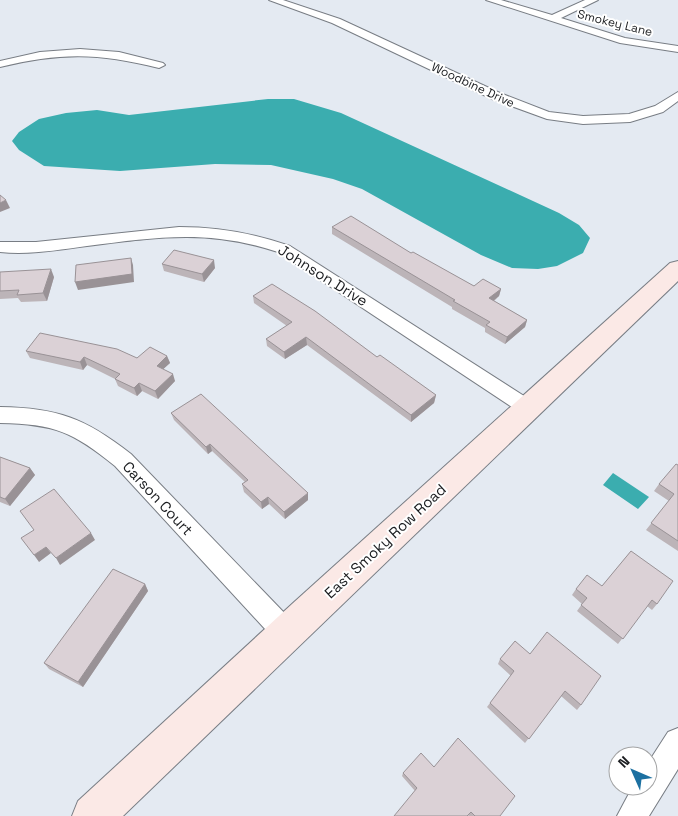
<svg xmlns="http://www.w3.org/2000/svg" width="678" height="816" font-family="'Space Grotesk',sans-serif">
	<rect width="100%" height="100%" fill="#e4eaf2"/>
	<path fill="#3badaf" d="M268,99H294L341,113L559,213L579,225L590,238L583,253L557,266L538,269L512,268L481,255L362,189L333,179L271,165L215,164L120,171L44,166L19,150L12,141L19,132L39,119L66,113L97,110L129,115Z
		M613,473L649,497L638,509L603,485Z"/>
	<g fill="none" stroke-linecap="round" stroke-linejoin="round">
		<g stroke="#787d84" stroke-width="2">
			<path id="street" d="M269,0H283L340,19L500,93L549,112L583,116L629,114L655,106L678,92V101L663,112L630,122L583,124L547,119L492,99L332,23Z
				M486,0H501L552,15L585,0H598L561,18L625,38L678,46V52L620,43Z
				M80,49L119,52L163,63L165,65L159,68C99,53 61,52 0,67V61L40,52Z
				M179,227C218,227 253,233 290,246L535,403L538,408L535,413L528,416L521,413L278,252C208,229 158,237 87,246C58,250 29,255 0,252V242H36Z
				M0,407C58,408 85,418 131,454L295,624L299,633L295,642L286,646L277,642L115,466C73,432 55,424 0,423Z
				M678,728V769L649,816H617L633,786H648V763L668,732Z"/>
		</g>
		<g stroke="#787d84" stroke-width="2">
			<path id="secondary" d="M678,261V281L123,816H72L78,801L292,604L670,263Z"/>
		</g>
		<use href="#street" fill="#fff" fill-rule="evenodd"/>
		<use href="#secondary" fill="#fbe9e6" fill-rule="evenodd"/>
	</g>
	<path fill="#bcb4b8" d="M332,227L411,253L474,286L501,289L499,296L494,301L527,320L525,327L505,344L485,332V328L452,309V307L332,234Z
		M162,264L215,268L204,282L164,271Z
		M0,272L54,277L47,301L21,302L18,298L0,299Z
		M253,296L377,357L436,395L434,403L411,422L307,345L285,359L267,346L266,339L287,326L254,303Z
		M26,351L137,358L167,356L170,363L163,369L175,381L158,399L142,391L137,396L118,386L115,379L87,365L83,370L30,358Z
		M171,413L308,500L285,519L269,504L262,509L244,492L242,484L245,482L212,451L208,454L174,420Z
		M0,457L30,468L35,475L10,506L0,502Z
		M678,465V551L646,530L669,501L654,491L659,484Z
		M631,551L657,604L652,610L647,606L618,644L577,611L582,604L572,595L576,589L602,586Z
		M145,584L148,591L83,687L49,669L44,663Z
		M515,641L581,705L577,710L561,696L525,743L487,707L490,703L511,676L498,664L500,659Z
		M434,767L500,816H469L415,791L402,776L403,773Z"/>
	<path fill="#999296" d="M6,200L10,208L0,212V203Z
		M131,258L133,265L134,282L78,290L75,282Z
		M214,260L215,268L204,282L202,274Z
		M51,269L54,277L47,301L43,293Z
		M501,289L499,296L487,306L489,298Z
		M527,320L525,327L505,344L507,337Z
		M306,337L307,345L285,359L284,352Z
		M167,356L170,363L159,373L157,366Z
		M84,357L87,365L83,370L80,362Z
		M173,374L175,381L158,399L155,391Z
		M139,383L142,391L137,396L134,388Z
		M436,395L434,403L411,422V415Z
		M210,444L212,451L208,454L206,447Z
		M30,468L35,475L10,506L5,499Z
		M308,493V500L285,519L284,512Z
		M268,497L269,504L262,509L261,502Z
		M91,533L95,540L60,565L56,558Z
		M46,547L51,553L39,562L34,555Z
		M145,584L148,591L83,687L78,682Z"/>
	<path fill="#dbd1d6" stroke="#999296" d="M0,195L6,200L0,203Z
		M351,216L411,253L413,252L474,286L483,279L501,289L489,298L527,320L507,337L486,325L490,322L453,301L455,300L332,227Z
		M174,250L214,260L202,274L162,264Z
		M131,258L132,274L75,282L76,265Z
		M51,269L43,293L17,295L19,290L0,291V272Z
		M272,284L315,311L377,357L380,355L436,395L411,415L306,337L284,352L266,339L292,322L253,296Z
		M40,333L117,349L137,358L150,347L167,356L157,366L173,374L155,391L139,383L134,388L115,379L120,374L84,357L80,362L26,351Z
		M201,394L308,493L284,512L268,497L261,502L242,484L248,480L210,444L206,447L171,413Z
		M0,457L30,468L5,499L0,497Z
		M676,464L678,465V541L651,523L674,494L659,484Z
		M54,489L91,533L56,558L46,547L34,555L21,538L34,530L20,511Z
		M631,551L673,581L657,604L652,600L623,639L581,605L587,598L576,589L587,575L602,586Z
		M113,569L145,584L78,682L44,663Z
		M547,632L601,676L581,705L565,691L529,739L490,703L514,671L500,659L515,641L530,654Z
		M458,738L515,796L500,816H475L471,812L467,816H394L417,788L403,773L421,753L434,767Z"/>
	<g text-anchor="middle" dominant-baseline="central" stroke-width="4" stroke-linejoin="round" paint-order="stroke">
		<g font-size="12" fill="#1a1c1f" stroke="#fff">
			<text transform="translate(615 23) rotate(14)">Smokey Lane</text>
			<text transform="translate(473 85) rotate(25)">Woodbine Drive</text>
		</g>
		<g font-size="15" fill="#1a1c1f" stroke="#fff">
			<text transform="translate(323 275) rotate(32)">Johnson Drive</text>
			<text transform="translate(158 498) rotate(47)">Carson Court</text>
			<text transform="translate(385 541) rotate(-43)">East Smoky Row Road</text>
		</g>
	</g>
	<g transform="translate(633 771) rotate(315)"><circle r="24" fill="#ffffff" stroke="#a3a4a5"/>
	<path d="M0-4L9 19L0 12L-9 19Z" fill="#1c70a1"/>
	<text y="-8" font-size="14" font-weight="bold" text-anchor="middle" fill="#1a1c1f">N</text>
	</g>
</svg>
